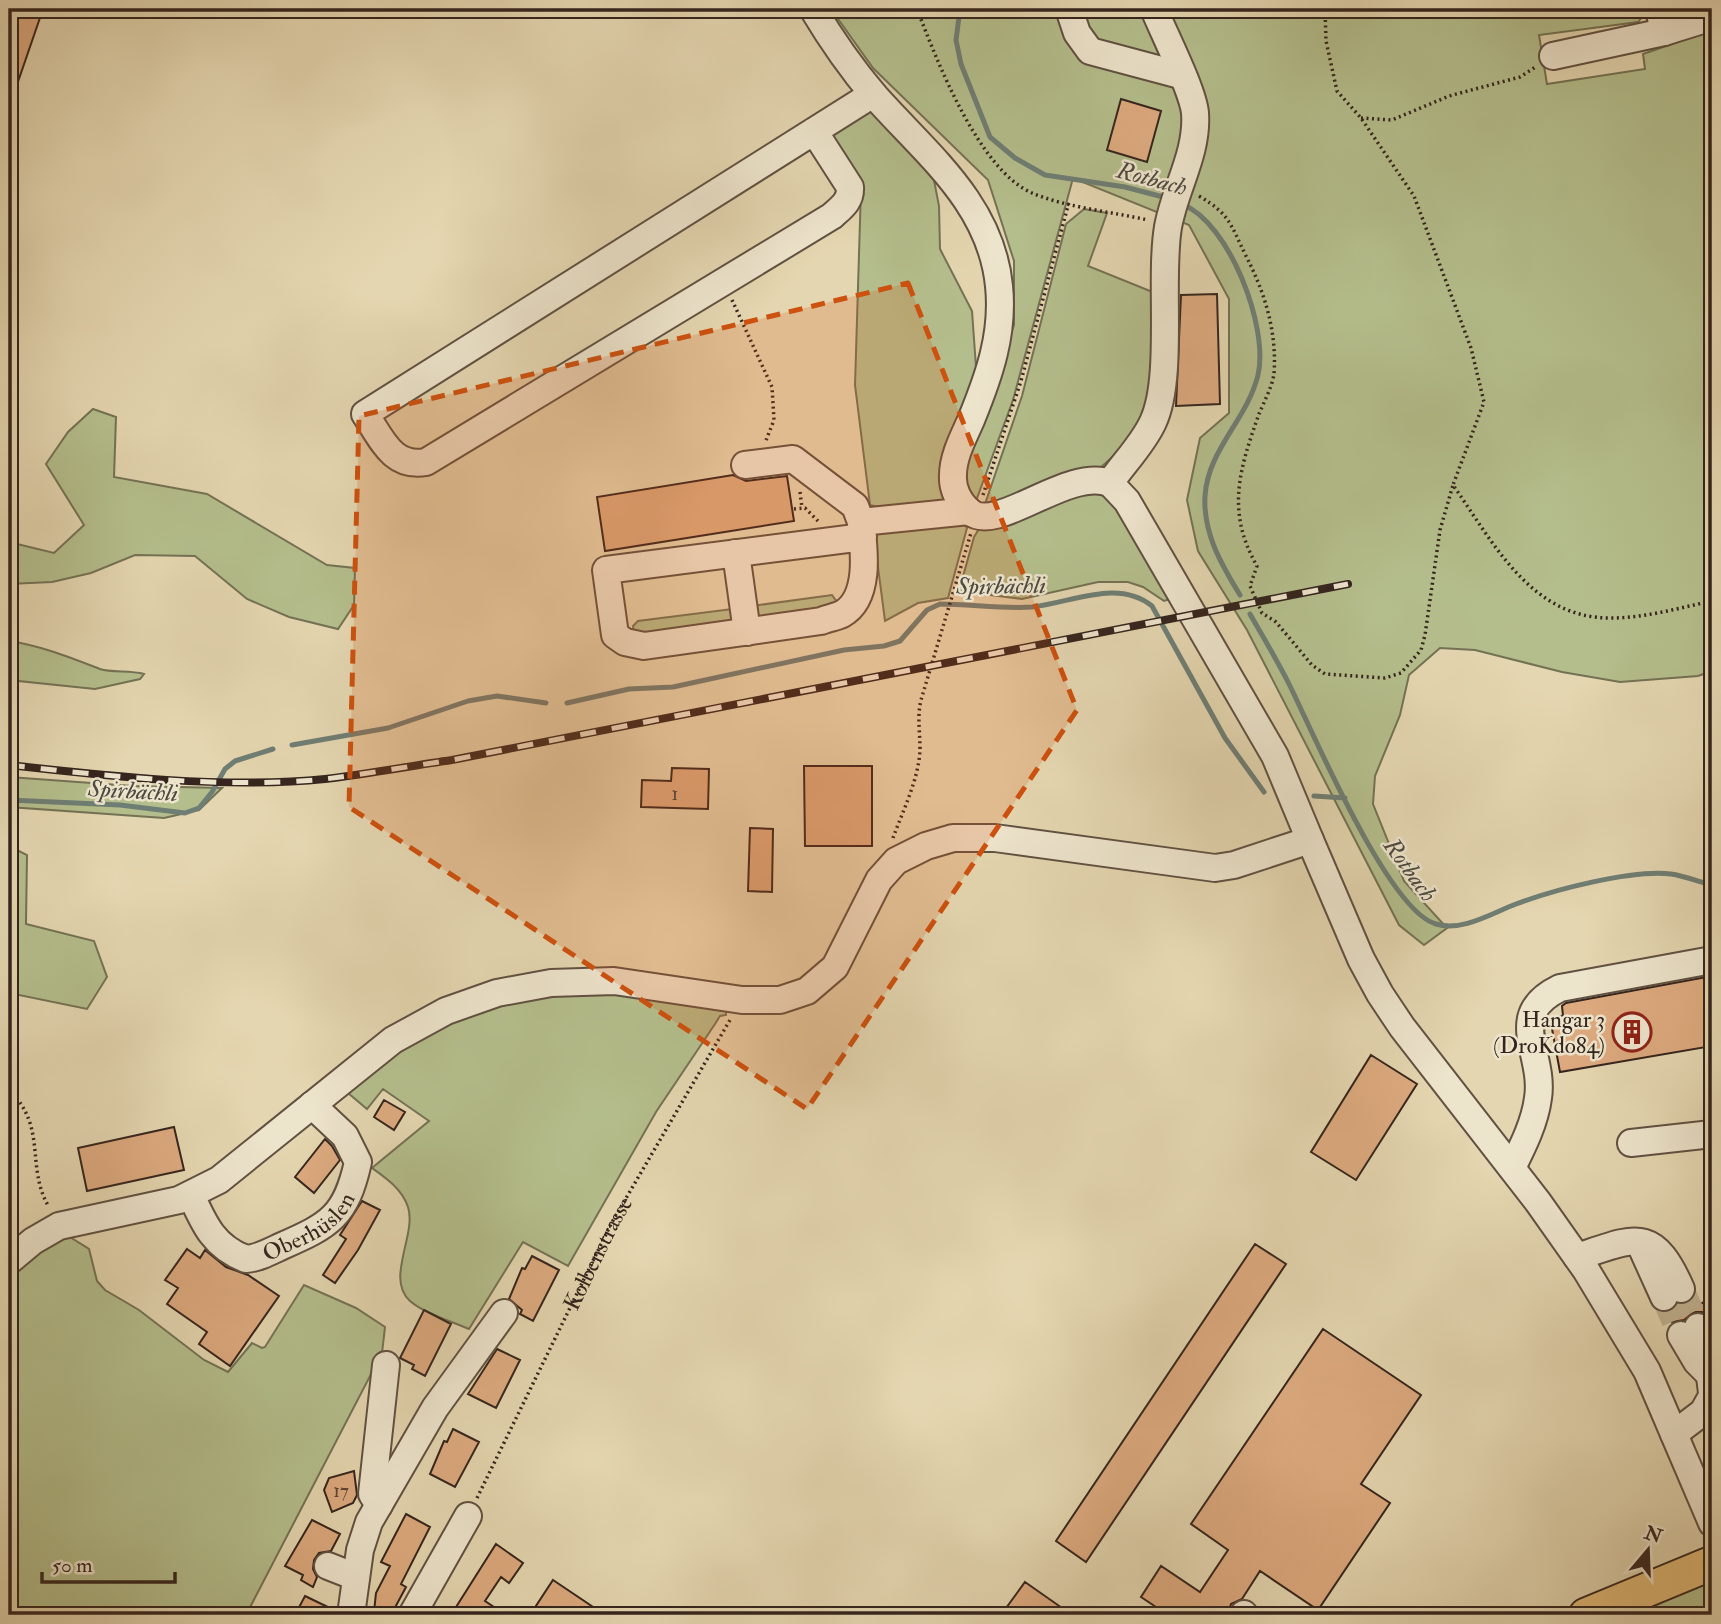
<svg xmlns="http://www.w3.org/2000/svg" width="1721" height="1624" font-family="'IM FELL Double Pica',serif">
	<rect width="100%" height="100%" fill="#e4d6b0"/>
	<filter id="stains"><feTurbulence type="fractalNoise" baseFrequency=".00286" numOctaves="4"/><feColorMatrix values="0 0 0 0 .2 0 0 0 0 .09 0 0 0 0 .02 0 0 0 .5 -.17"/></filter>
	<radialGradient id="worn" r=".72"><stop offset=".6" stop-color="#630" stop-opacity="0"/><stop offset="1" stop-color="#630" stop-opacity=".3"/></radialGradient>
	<path fill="#b4be8c" stroke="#747255" stroke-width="2" d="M831,9H1641L1642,17L1638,22L1539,35L1547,84L1645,69L1643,54L1712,30V671L1698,676L1620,682L1562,672L1475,650L1440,648L1409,675L1400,715L1375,776L1373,804L1404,881L1447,928L1424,945L1399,925L1247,630L1198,551L1187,500L1200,438L1229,413V299L1189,225L1073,178L1013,400L976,501L971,496L961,471L1014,325V261L988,180L873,68Z
		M867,109L882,114L933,175L939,206L940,249L972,311L977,381L946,497L940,504L886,509L870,505L855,385L861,189L829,131Z
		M1084,209L1107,213L1088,266L1155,293L1152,395L1143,420L1119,451L1100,468L1083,471L996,505L993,501L985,504L1022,396L1066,224Z
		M93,409L116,417L114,477L207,494L327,565L355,568L354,605L338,629L289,617L247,599L195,556L135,555L91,573L52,582L9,584V542L54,553L84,525L46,464L68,432Z
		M1072,492H1099L1109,498L1170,599L1164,601L1143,587L1128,582H1098L1022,599L959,591L974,537L979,529Z
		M965,525L967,528L948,598L918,603L885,621L873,529Z
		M832,595L837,602L836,608L758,621L752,606Z
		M732,609L736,623L634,634L633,626L638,621Z
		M9,641C42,646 69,657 100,669C112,673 130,670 144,674L140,679L95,689L9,680Z
		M9,777L133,786L222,788L199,810L164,818L9,807Z
		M9,846L27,855L26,924L94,941L107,977L87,1009L9,993Z
		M582,988L726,1011V1015L720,1016L715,1024L656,1112L568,1266L523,1242L469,1329C451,1321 425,1314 410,1301C385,1279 417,1234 408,1207C402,1189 386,1178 372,1168L429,1121L383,1089L367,1109L348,1093L329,1107L375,1062L488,1003Z
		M65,1234L89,1249L97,1281L105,1290L139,1310L204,1360L228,1372L252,1343L262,1348L265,1347L304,1285L356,1308L385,1327L382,1353L246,1615H9V1276L29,1254Z
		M1712,1578V1615H1632L1630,1611Z"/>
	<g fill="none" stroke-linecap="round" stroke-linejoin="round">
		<path stroke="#6f7e74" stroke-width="5" d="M960,9L956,40L961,64L990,137L1015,158L1045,175L1125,187L1167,198
			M1182,204C1230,223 1269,328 1258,375C1247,420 1208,449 1205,496C1203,533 1221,564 1240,595
			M1250,614C1263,637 1277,660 1289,684C1313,732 1388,911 1436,924C1462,932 1492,913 1516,904C1553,890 1633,869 1671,874C1685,876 1699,882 1712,885
			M567,703L629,689L673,687L844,650L884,646L900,641L927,610L940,604C970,604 1002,609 1032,607C1071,603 1118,578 1152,606L1225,738L1264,792
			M292,745L388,728L468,701L497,696L546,703
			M1314,796L1345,798
			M9,800L120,805L185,813L199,808L212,792L225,769L235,761L273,749"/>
	</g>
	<path fill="#ddaa7f" stroke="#35251e" stroke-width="2" d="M9,9H43L11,102H9Z
		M1121,99L1161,111L1147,162L1107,150Z
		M1217,294L1220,404L1176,406L1181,295Z
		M733,475L746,481L787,476L794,521L605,551L597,497Z
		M804,766H872V846H805Z
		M672,768L709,769L708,809L641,807L642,780L671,781Z
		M750,828L773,829L772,892L748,891Z
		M1712,976V1046L1560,1072L1550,1018L1563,1016L1562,1006L1566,1003Z
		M1371,1055L1417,1084L1356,1180L1311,1152Z
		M384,1100L405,1112L394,1130L374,1117Z
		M174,1127L184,1170L87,1191L78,1148Z
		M325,1139L332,1146L340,1160L314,1193L295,1177Z
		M362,1201L380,1210L358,1250L335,1283L323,1275L346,1239L340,1235Z
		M1255,1244L1286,1264L1086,1562L1056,1541Z
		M187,1249L200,1258L205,1250L226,1267L248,1275L279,1296L230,1366L199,1344L207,1332L167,1304L178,1288L165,1280Z
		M532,1256L559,1270L533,1321L520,1314L522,1310L509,1299L522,1268L525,1269Z
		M1712,1298V1320L1702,1312H1694L1684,1320L1672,1322L1667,1312L1678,1304L1690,1302L1692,1308Z
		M424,1310L451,1324L425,1376L412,1369L414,1365L400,1358Z
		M1323,1329L1421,1395L1361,1484L1390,1503L1318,1610L1260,1571L1242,1599L1231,1604L1228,1615H1168L1141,1597L1161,1566L1200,1592L1228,1550L1191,1524Z
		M497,1349L520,1360L496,1408L468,1394Z
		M453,1429L479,1442L455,1487L430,1474L444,1441L447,1442Z
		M354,1471L357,1495L353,1503L332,1512L324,1490L329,1478Z
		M406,1514L430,1527L401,1584L406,1587L391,1615H381L374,1612L376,1593L390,1566L381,1562Z
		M312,1520L340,1534L331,1551L319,1553L314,1560L313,1569L317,1577L313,1587L301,1580L303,1575L285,1566Z
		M496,1544L523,1563L509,1583L501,1577L485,1601L506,1615H451Z
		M553,1580L605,1615H530Z
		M1025,1582L1072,1615H1001Z
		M305,1596L336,1611V1615H295Z"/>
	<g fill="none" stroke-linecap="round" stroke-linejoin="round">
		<path stroke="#c1b393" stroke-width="26" stroke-dasharray="26 13" stroke-linecap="butt" d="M1681,1289L1698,1327
			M1664,1297L1681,1335"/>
		<g stroke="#615142" stroke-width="30">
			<g id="minor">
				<path d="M813,9C831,39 851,68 874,95C926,154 991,203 999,286C1004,334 989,376 971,420C964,436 953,456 953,475C952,489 959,503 970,512C998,534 1067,467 1110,483"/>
				<path d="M1069,9L1077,33L1090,51L1180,75"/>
				<path d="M1154,9C1164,34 1193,90 1195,113C1198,153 1175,188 1168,227C1159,281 1174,377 1153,422C1143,444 1123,464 1110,483L1127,501L1275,756L1310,840"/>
				<path d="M1659,9L1664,32L1712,17"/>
				<path d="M1553,56L1664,32"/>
				<path d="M814,131L850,187C851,201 842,207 832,216L426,462C392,468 382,439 365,414L873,94"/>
				<path d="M745,465L793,459L855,506L861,522L969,511"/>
				<path d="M861,522C864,548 871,598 842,614C836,617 828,618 821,621L644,646L625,642L615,635L606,570L863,537"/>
				<path d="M736,553L747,632"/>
				<path d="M1631,1143L1712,1134"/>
				<path d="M1512,1168C1523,1146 1535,1122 1538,1098C1545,1053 1504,1015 1560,988L1712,960"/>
				<path id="s2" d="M191,1195C204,1224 214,1247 246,1259C259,1258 271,1251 282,1246C330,1225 346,1216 358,1162L345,1136L312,1105"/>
				<path d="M1640,1244L1664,1297"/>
				<path d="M1577,1257C1635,1238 1653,1225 1681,1289"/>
				<path d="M9,1261L33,1241L59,1226L179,1200L219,1180L393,1040L446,1011L497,993L551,983L614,981L742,1000H780L807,991L835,967L879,880L896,861L926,846L953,838H995L1215,868L1234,865L1310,840L1361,959L1380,994L1402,1027L1538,1202L1586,1270L1647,1371L1712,1523"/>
				<path d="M1698,1327L1708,1360L1712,1393"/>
				<path d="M1681,1335L1697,1362L1708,1373"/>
				<path d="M1674,1434L1703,1412L1712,1396"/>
				<path d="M379,1505L372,1494L386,1365"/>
				<path d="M328,1566L356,1577"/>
				<path d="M351,1615L360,1550L369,1522L435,1408L504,1313"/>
				<path d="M412,1615L468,1516"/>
				<path d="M1243,1615L1244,1614"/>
			</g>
		</g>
		<g stroke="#35251e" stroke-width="37">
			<path id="major" d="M1586,1615L1712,1563"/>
		</g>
		<g stroke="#35251e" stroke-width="3.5" stroke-dasharray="2 3.5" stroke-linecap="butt">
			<path d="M917,9C937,61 979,170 1032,193C1065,207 1112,212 1148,220"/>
			<path d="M1325,9L1326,41L1337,91L1361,118L1414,196L1471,348L1484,402L1453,485C1493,542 1531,619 1611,618C1645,618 1679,608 1712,601"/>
			<path d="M1361,118L1392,120L1449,96L1520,77L1537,66"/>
			<path d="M1199,196C1231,215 1230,224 1246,256C1265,293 1277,332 1274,374C1272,387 1264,402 1259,414C1239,470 1226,512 1257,566L1250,586L1262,613L1276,622L1312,665L1325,674L1385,678L1401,673L1421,650L1425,635L1440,530L1453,485"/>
			<path d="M732,300L772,387L774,420L765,443"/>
			<path d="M800,492L802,508"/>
			<path d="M983,495L1021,381L1069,202"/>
			<path d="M794,509L805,508L818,521"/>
			<path d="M893,838C903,810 919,779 920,749C920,731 917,717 921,700L971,533"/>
			<path d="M9,1090C48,1127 25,1167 49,1207"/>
			<path id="s1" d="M477,1498L611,1224L730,1020"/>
			<path d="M1553,1615L1561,1612"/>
		</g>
		<use href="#minor" stroke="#ede4cc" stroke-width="26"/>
		<use href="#major" stroke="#e2bb78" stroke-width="33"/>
		<g stroke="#35251e" stroke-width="8">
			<path id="rail" d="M9,765C107,776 226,789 325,779C367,774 410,766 452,760L1348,584"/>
		</g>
		<use href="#rail" stroke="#ede4cc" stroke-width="5" stroke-dasharray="16" stroke-linecap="butt"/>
	</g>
	<path fill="#cd510f" fill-opacity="0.2" stroke="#cd510f" stroke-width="5" stroke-dasharray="14 9" stroke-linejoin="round" d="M908,283L1077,710L807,1109L349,807L359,416Z"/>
	<defs>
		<g id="building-ring" transform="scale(2.0125)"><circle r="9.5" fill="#ede4cc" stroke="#8f2418" stroke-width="1.5"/><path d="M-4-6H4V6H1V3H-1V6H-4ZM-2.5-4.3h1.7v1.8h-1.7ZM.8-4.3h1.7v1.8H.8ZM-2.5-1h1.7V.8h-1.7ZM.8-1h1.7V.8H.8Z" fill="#8f2418"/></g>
	</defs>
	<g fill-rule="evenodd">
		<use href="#building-ring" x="1632" y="1032"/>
	</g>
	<g text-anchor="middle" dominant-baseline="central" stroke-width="5" stroke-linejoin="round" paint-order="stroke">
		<g font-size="19" fill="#5f4636">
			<text x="675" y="794">1</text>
			<text x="341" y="1491">17</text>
		</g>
		<g font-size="23" fill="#35251e" stroke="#ede4cc" text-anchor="end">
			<text x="1605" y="1019">Hangar 3<tspan x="1605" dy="26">(DroKdo84)</tspan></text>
		</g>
		<g font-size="23" fill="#35251e" stroke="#ede4cc">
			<text stroke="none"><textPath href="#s2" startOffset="159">Oberhüslen</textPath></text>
			<text stroke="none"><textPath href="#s1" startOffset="273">Kolbenstrasse</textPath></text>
		</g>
		<g font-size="24" font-style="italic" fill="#4d4a42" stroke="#ede4cc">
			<text transform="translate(1152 179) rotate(15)">Rotbach</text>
			<text transform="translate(1001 586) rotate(-1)">Spirbächli</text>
			<text transform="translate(133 791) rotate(3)">Spirbächli</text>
			<text transform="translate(1410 870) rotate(54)">Rotbach</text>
		</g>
	</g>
	<rect width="1721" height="1624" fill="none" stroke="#e4d6b0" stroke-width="35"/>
	<rect x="10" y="10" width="1700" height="1603" fill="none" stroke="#35251e" stroke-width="3.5"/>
	<rect x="18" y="18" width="1686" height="1589" fill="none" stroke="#35251e" stroke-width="2"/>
	<g transform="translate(1648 1550) rotate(19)" stroke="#ede4cc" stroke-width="5" paint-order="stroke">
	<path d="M0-5L12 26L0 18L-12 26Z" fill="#35251e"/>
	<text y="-10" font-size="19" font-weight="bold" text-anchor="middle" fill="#35251e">N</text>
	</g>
	<path d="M42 1572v10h133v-10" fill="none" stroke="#35251e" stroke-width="3.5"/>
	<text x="52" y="1572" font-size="21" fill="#35251e" stroke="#ede4cc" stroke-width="5" paint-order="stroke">50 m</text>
	<rect width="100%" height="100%" filter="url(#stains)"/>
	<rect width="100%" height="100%" fill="url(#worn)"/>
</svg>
